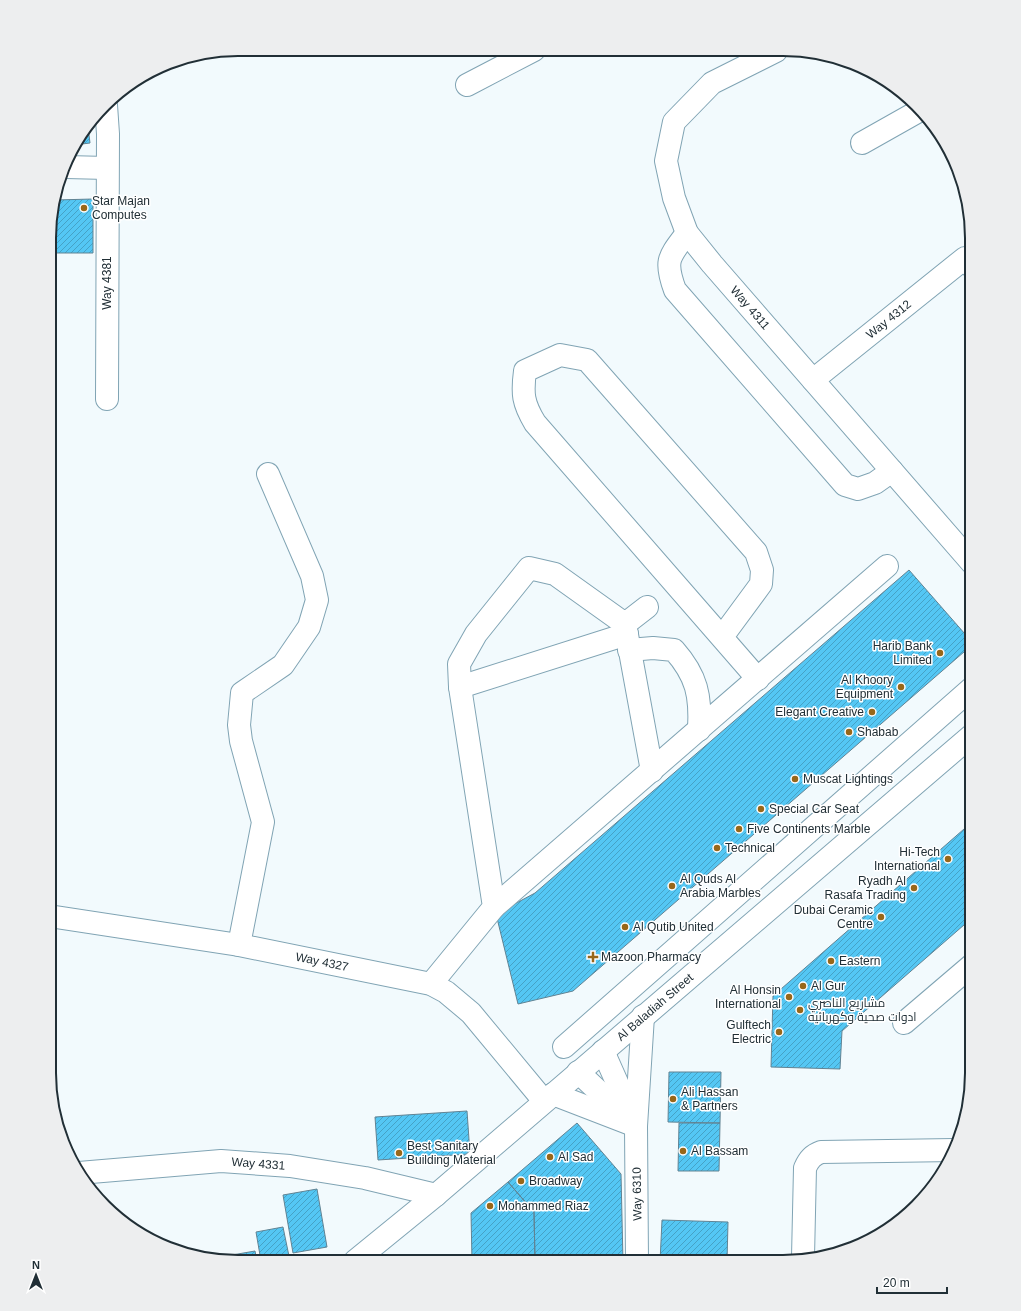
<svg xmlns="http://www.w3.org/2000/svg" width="1021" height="1311" font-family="Helvetica,Cairo,sans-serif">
	<defs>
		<pattern id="building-hatch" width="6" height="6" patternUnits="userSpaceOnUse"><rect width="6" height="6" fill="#54c7f4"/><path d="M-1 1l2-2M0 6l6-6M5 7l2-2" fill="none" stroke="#45a2c6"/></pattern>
	</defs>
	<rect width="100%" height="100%" fill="#f2fafd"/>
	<path fill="url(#building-hatch)" stroke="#618393" d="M88,127L90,143L74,145V144Z
		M93,199V253H51V213L55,200Z
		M909,570L972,642V645L573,991L518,1004L496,914L535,893Z
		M972,822V918L842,1031L840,1069L771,1067L773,996Z
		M669,1072H721L720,1123L668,1122Z
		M467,1111L470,1154L378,1160L375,1117Z
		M577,1123L621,1174L623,1262L535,1261L534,1212L508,1182Z
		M679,1123H720L719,1171H678Z
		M508,1182L534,1212L535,1261H472L471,1213Z
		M317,1189L327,1247L293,1253L283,1195Z
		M662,1220L728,1222L727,1262H660Z
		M283,1227L290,1261H261L256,1232Z
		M255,1251L257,1261L209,1259Z"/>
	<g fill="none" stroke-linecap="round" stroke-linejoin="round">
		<g stroke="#80a4b4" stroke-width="24">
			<g id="minor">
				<path id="s1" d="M776,51L712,83L674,122L666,161L674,198L687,233L712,264L972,563"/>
				<path d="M467,85L534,50"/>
				<path d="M106,105L108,134L107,399"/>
				<path d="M862,143L917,112"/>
				<path d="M66,167L107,168"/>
				<path d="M687,233C669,257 664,260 675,290L845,485L858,489L875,483L892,471"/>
				<path id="s2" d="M813,380L965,258L972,267"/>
				<path d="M625,624L652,771"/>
				<path d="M722,637L761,584L762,570L756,552L587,360L560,355L525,371C522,394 523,403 535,423L758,679"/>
				<path d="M629,650L653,648L674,650C697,676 701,696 699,730"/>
				<path d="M460,687L627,634"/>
				<path d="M494,907L887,566"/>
				<path id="s3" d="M49,916L239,945L431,984L446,992L471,1013L544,1101"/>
				<path d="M239,945L263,822L241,741L239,725L242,693L283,665L309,627L317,600L312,576L268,474"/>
				<path d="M431,984L494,907L460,687L459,664L476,634L529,568L555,574L625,624L647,607"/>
				<path d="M904,1023L972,965"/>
				<path d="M564,1047L972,688"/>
				<path d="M603,1051L635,1123"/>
				<path d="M578,1072L626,1117"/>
				<path d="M553,1094L636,1126"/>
				<path id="s4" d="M79,1173L221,1161L290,1166L365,1178L436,1195"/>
				<path d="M803,1257L805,1168C809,1159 813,1155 821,1152L954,1150"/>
				<path id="s5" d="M355,1261L436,1195L972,735"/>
				<path d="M637,1262L636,1126L643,1016"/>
			</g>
		</g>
		<use href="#minor" stroke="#fff" stroke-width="22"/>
	</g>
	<g fill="#986719" stroke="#fff" stroke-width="1.5">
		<circle cx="84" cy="208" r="4"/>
		<circle cx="940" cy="653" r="4"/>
		<circle cx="901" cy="687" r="4"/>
		<circle cx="872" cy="712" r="4"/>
		<circle cx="849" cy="732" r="4"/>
		<circle cx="795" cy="779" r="4"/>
		<circle cx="761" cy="809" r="4"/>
		<circle cx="739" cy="829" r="4"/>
		<circle cx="717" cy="848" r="4"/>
		<circle cx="948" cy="859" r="4"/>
		<circle cx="672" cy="886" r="4"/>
		<circle cx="914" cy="888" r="4"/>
		<circle cx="881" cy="917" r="4"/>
		<circle cx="625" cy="927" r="4"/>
		<path d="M591 951h4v4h4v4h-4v4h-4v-4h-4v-4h4z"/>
		<circle cx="831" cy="961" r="4"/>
		<circle cx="803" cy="986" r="4"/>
		<circle cx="789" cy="997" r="4"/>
		<circle cx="800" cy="1010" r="4"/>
		<circle cx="779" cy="1032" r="4"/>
		<circle cx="673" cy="1099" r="4"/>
		<circle cx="683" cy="1151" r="4"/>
		<circle cx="399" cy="1153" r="4"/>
		<circle cx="550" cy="1157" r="4"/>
		<circle cx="521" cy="1181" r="4"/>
		<circle cx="490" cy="1206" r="4"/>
	</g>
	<g text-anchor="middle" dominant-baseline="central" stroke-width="3" stroke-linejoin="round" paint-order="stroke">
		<g font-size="12" fill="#212f36" stroke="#fff" text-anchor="start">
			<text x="92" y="201">Star Majan<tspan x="92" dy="14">Computes</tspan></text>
			<text x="932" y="646" text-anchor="end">Harib Bank<tspan x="932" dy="14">Limited</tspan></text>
			<text x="893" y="680" text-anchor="end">Al Khoory<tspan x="893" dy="14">Equipment</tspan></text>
			<text x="864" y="712" text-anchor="end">Elegant Creative</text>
			<text x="857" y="732">Shabab</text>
			<text x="803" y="779">Muscat Lightings</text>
			<text x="769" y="809">Special Car Seat</text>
			<text x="747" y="829">Five Continents Marble</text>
			<text x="725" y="848">Technical</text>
			<text x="940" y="852" text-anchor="end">Hi-Tech<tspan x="940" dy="14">International</tspan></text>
			<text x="680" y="879">Al Quds Al<tspan x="680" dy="14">Arabia Marbles</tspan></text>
			<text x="906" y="881" text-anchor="end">Ryadh Al<tspan x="906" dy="14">Rasafa Trading</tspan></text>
			<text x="873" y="910" text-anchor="end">Dubai Ceramic<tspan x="873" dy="14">Centre</tspan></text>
			<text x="633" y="927">Al Qutib United</text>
			<text x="601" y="957">Mazoon Pharmacy</text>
			<text x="839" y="961">Eastern</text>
			<text x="811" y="986">Al Gur</text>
			<text x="781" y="990" text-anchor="end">Al Honsin<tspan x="781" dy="14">International</tspan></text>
			<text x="808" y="1003">مشاريع الناصري<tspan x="808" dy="14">ادوات صحية وكهربائيه</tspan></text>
			<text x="771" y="1025" text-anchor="end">Gulftech<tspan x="771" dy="14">Electric</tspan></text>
			<text x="681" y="1092">Ali Hassan<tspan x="681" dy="14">&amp; Partners</tspan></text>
			<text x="407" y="1146">Best Sanitary<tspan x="407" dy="14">Building Material</tspan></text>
			<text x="691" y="1151">Al Bassam</text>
			<text x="558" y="1157">Al Sad</text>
			<text x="529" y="1181">Broadway</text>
			<text x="498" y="1206">Mohammed Riaz</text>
		</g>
		<g font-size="12" fill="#212f36" stroke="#fff">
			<text transform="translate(107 283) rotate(-90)">Way 4381</text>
			<text stroke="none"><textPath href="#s1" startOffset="339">Way 4311</textPath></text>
			<text stroke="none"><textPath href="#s2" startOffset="97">Way 4312</textPath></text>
			<text stroke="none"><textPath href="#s3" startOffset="277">Way 4327</textPath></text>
			<text stroke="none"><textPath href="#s5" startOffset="393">Al Baladiah Street</textPath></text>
			<text stroke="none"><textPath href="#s4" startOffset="180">Way 4331</textPath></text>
			<text transform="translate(637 1194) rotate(-91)">Way 6310</text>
		</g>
	</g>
	<path d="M0 0H1021V1311H0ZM238 56H783A182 182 0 0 1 965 238V1073A182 182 0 0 1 783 1255H238A182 182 0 0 1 56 1073V238A182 182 0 0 1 238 56Z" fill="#edeeef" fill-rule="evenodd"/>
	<path fill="none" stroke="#212f36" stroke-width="2" d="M238 56H783A182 182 0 0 1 965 238V1073A182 182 0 0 1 783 1255H238A182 182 0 0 1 56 1073V238A182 182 0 0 1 238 56Z"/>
	<g transform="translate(36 1275)" stroke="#ffffff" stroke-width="3" paint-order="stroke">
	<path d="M0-3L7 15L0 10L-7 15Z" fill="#212f36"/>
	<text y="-6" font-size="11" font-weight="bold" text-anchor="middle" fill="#212f36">N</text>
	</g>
	<path d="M877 1287v6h70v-6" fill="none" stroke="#212f36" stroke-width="2"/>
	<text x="883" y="1287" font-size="12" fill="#212f36" stroke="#ffffff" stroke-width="3" paint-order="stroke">20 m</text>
</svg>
